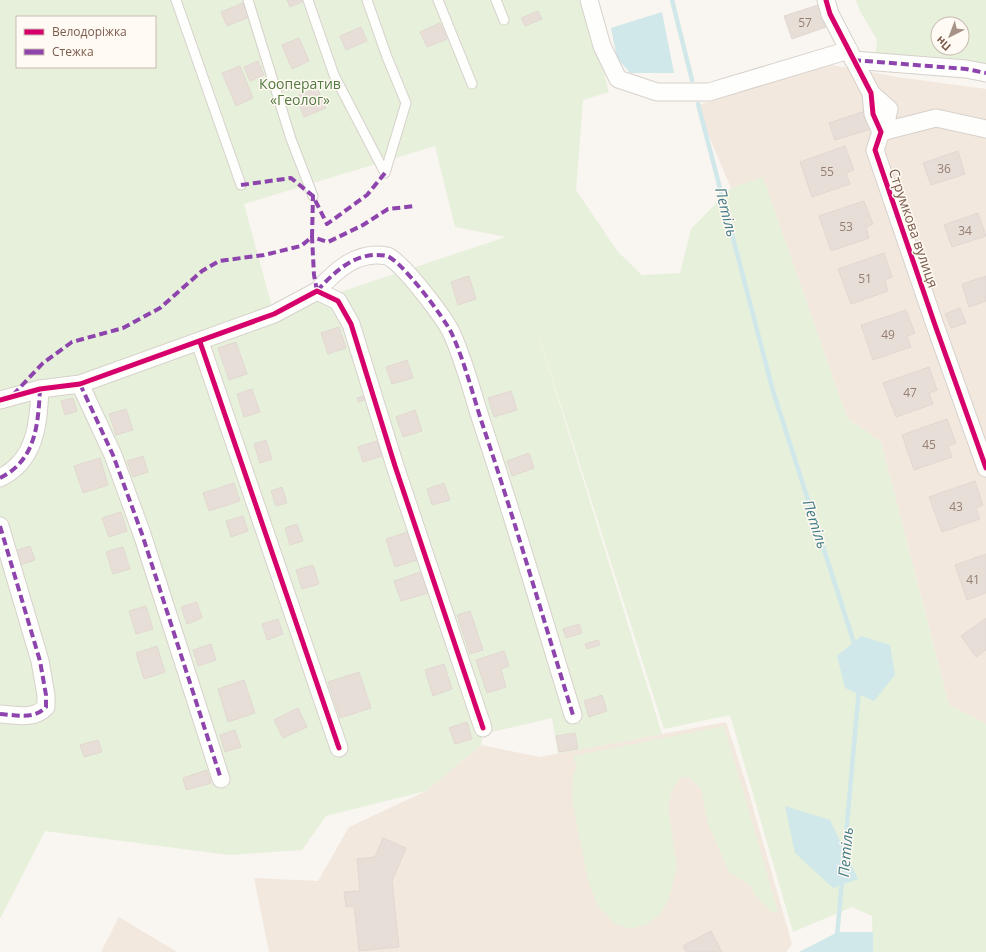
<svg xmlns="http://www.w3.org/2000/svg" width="986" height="952" font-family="'Open Sans',sans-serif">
	<rect width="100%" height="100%" fill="#f9f5f0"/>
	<path fill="#f2e8de" d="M821,63L897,77L986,89V724L949,705L881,442L847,418L763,178L731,188L696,106Z
		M726,722L746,783L792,944L786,952H269L254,878L318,881L349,827L426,791L481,745L540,757Z
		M119,917L177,952H101Z"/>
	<path fill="#e7f0db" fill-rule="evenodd" d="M0,0H585L609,92L583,100L576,190L618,252L642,275L680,273L691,229L731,188L763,177L847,418L881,442L949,705L986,724V952H873L872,916L852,907L793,932L730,715L664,729L529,305L662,734L558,754L552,718L483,734L481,745L426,791L326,816L302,850L229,855L45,831L0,919ZM17,17H155V67H17ZM435,146L455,227L506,237L274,314L244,204Z
		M856,0H986V66L876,53L877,40L860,11ZM938,24H962V48H938Z
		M724,726L778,911L772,913L754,894L751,886L729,872L708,824L701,789L689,777H681L671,791L668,808L677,866L669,898L661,913L648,924L631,929L615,924L597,905L588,880L572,801L573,775L577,767L573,756Z"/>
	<path fill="#d0e8ea" d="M662,12L674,73H630L617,58L611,28Z
		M861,636L890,645L895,675L874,701L845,688L837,656Z
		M785,806L830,820L858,879L833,888L795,853Z
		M838,932H873V952H799Z"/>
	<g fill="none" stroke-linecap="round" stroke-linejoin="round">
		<path stroke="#d0e8ea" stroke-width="4.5" d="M672,0L692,80
			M698,104L773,391L855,646
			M844,857L859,689
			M837,936L842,880"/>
	</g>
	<path fill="#e6ded7" stroke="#e2d8d2" d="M287,0H303L304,1L290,7Z
		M243,3L249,17L227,26L221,12Z
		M818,5L826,27L792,39L784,16Z
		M538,11L542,19L525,26L521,18Z
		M440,23L447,39L427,47L420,32Z
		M361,27L367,41L346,50L340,36Z
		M299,38L309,61L292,69L282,45Z
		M258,61L264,75L250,81L244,67Z
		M240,66L253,98L236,106L222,73Z
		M317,88L326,108L304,117L296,97Z
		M865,111L871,129L835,140L829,123Z
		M845,146L854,170L846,173L850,184L812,197L800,162Z
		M958,151L965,174L931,185L923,163Z
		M864,201L873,224L866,227L869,238L831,251L819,216Z
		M978,213L986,236L952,247L944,225Z
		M884,253L892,277L885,280L888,291L851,304L838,269Z
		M469,276L476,299L458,305L451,282Z
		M986,276V301L969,307L962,284Z
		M960,308L966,323L951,328L945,314Z
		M906,310L915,333L907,336L911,347L873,360L861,325Z
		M339,327L346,348L328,354L321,333Z
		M236,342L247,374L229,380L218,348Z
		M407,360L413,378L392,384L386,367Z
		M929,367L937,390L929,393L933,404L896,417L883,383Z
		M252,389L260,412L244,417L237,394Z
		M511,391L517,410L494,417L488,398Z
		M369,394L370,398L358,402L357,398Z
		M73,398L77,411L65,415L61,401Z
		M126,409L133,430L116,435L109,414Z
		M415,410L422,431L403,437L396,417Z
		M947,419L956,443L948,446L952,457L914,470L902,435Z
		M266,440L272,459L260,463L254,444Z
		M377,441L382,456L363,462L358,447Z
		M529,453L534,468L512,476L507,461Z
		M143,456L148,472L133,477L127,461Z
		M100,458L108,485L83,493L74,466Z
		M975,481L983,505L976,508L980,519L942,532L929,497Z
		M234,483L240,501L209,511L203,493Z
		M444,483L450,500L432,505L427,489Z
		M282,487L287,503L276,506L271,491Z
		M121,512L127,531L109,537L102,518Z
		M243,516L248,531L231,537L226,521Z
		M297,524L303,541L290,545L285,528Z
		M408,532L417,560L395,567L386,539Z
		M30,546L35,560L20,565L15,551Z
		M123,547L130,569L113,574L106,552Z
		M986,554V593L967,600L955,565Z
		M313,565L319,584L302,589L296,570Z
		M421,572L428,593L401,601L394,581Z
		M197,602L202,618L187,624L181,607Z
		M146,606L153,629L136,634L129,611Z
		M470,611L483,650L470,654L457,615Z
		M986,618V650L976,657L961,636Z
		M278,619L283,634L267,640L262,624Z
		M579,624L582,633L566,638L563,629Z
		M598,640L600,645L587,649L585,644Z
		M211,644L216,660L198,666L193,650Z
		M157,646L165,672L144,679L136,653Z
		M504,651L509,666L501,669L506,687L487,693L476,660Z
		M444,664L452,689L433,696L425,670Z
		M359,672L371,708L340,718L328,682Z
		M244,680L255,713L228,722L218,689Z
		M602,695L607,711L589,717L584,701Z
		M298,708L307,727L283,738L274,720Z
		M467,722L472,739L455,744L449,728Z
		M235,730L241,747L225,752L220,735Z
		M575,733L578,749L559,752L556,736Z
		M98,740L102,752L84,757L80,745Z
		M207,770L211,783L186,790L183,778Z
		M383,838L406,848L392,881L399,947L359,951L354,906L346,907L344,892L360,891L357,859L375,857Z
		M711,931L722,952H686L683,946Z"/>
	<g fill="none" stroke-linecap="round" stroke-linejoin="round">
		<g stroke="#d7d1cb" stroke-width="11">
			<path id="service" d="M176,0L241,185
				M248,0L291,139L313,196
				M308,0L334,75L385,173
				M367,0L387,57L406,103L385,173
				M438,0L472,84
				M496,0L504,20"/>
		</g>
		<g stroke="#d7d1cb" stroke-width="19">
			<path id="minor" d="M589,0L602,46L618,79L657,92H709L849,50
				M826,0L830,14L871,93L873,114L881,132L875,150L935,325L986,468
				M853,60L966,69L986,73
				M871,93L889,109L884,132
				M881,132L936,118L986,129
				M317,291C335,271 357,250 387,256C401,260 446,320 452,334C466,365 474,400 485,432C516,525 544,621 573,715
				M200,342L339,748
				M80,384L113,455L142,534L221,779
				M0,400L40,389L80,384L274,314L317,291L338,301L351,324L395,466L483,728
				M0,478C36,460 38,425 40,389
				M0,526L40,661L46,695V707C34,720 16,715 0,714"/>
		</g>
		<use href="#service" stroke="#fefefd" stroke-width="9"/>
		<use href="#minor" stroke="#fefefd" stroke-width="17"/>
		<path stroke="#8e44ad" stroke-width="4" stroke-dasharray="8 4" stroke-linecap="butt" d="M853,60L966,69L986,73
			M241,185L291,178L313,196L327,224L367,195L385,173
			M317,291C335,271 357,250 387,256C401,260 446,320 452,334C466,365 474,400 485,432C516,525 544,621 573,715
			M317,291L314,275L312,237L328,242L363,225L388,209L415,206
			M80,384L113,455L142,534L221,779
			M13,395L43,363L72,342L123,328L160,308L202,271L219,261L264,255L301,246L312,237L313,196
			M0,478C36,460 38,425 40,389
			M0,526L40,661L46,695V707C34,720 16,715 0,714"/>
		<g stroke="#fffaf3" stroke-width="8">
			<path id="cycleway" d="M826,0L830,14L871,93L873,114L881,132L875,150L935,325L986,468
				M200,342L339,748
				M0,400L40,389L80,384L274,314L317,291L338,301L351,324L395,466L483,728"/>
		</g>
		<use href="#cycleway" stroke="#d6006c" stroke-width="5"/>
	</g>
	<g text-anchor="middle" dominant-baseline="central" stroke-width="3" stroke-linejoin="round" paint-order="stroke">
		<g font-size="12" fill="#977e72">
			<text x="805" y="22">57</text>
			<text x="944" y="168">36</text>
			<text x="827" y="171">55</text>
			<text x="846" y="226">53</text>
			<text x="965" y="230">34</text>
			<text x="865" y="278">51</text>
			<text x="888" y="334">49</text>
			<text x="910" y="392">47</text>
			<text x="929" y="444">45</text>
			<text x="956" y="506">43</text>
			<text x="973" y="579">41</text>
		</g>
		<g font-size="14" fill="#537a41" stroke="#fffaf3">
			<text x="300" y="83">Кооператив<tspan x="300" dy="16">«Геолог»</tspan></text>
		</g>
		<g font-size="14" fill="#7a5c4d" stroke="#fffaf3">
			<text transform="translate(914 228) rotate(71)">Струмкова вулиця</text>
		</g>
		<g font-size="15" font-style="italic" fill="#437c86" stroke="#fffaf3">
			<text transform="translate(727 212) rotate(76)">Петіль</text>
			<text transform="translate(816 524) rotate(72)">Петіль</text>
			<text transform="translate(845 852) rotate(-85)">Петіль</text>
		</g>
	</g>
	<rect x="16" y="16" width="140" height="52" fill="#fffaf3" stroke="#cabbb1"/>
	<rect x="24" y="29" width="20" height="6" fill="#d6006c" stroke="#cabbb1"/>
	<text x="52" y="36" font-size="12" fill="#7a5c4d">Велодоріжка</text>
	<rect x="24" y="49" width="20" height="6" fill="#8e44ad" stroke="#cabbb1"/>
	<text x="52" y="56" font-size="12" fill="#7a5c4d">Стежка</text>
	<g transform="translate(950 36) rotate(222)"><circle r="19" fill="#fffaf3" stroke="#cabbb1"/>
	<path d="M0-3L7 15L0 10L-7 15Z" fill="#a69286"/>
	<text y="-6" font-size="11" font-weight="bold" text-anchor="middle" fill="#7a5c4d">Пн</text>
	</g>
</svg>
